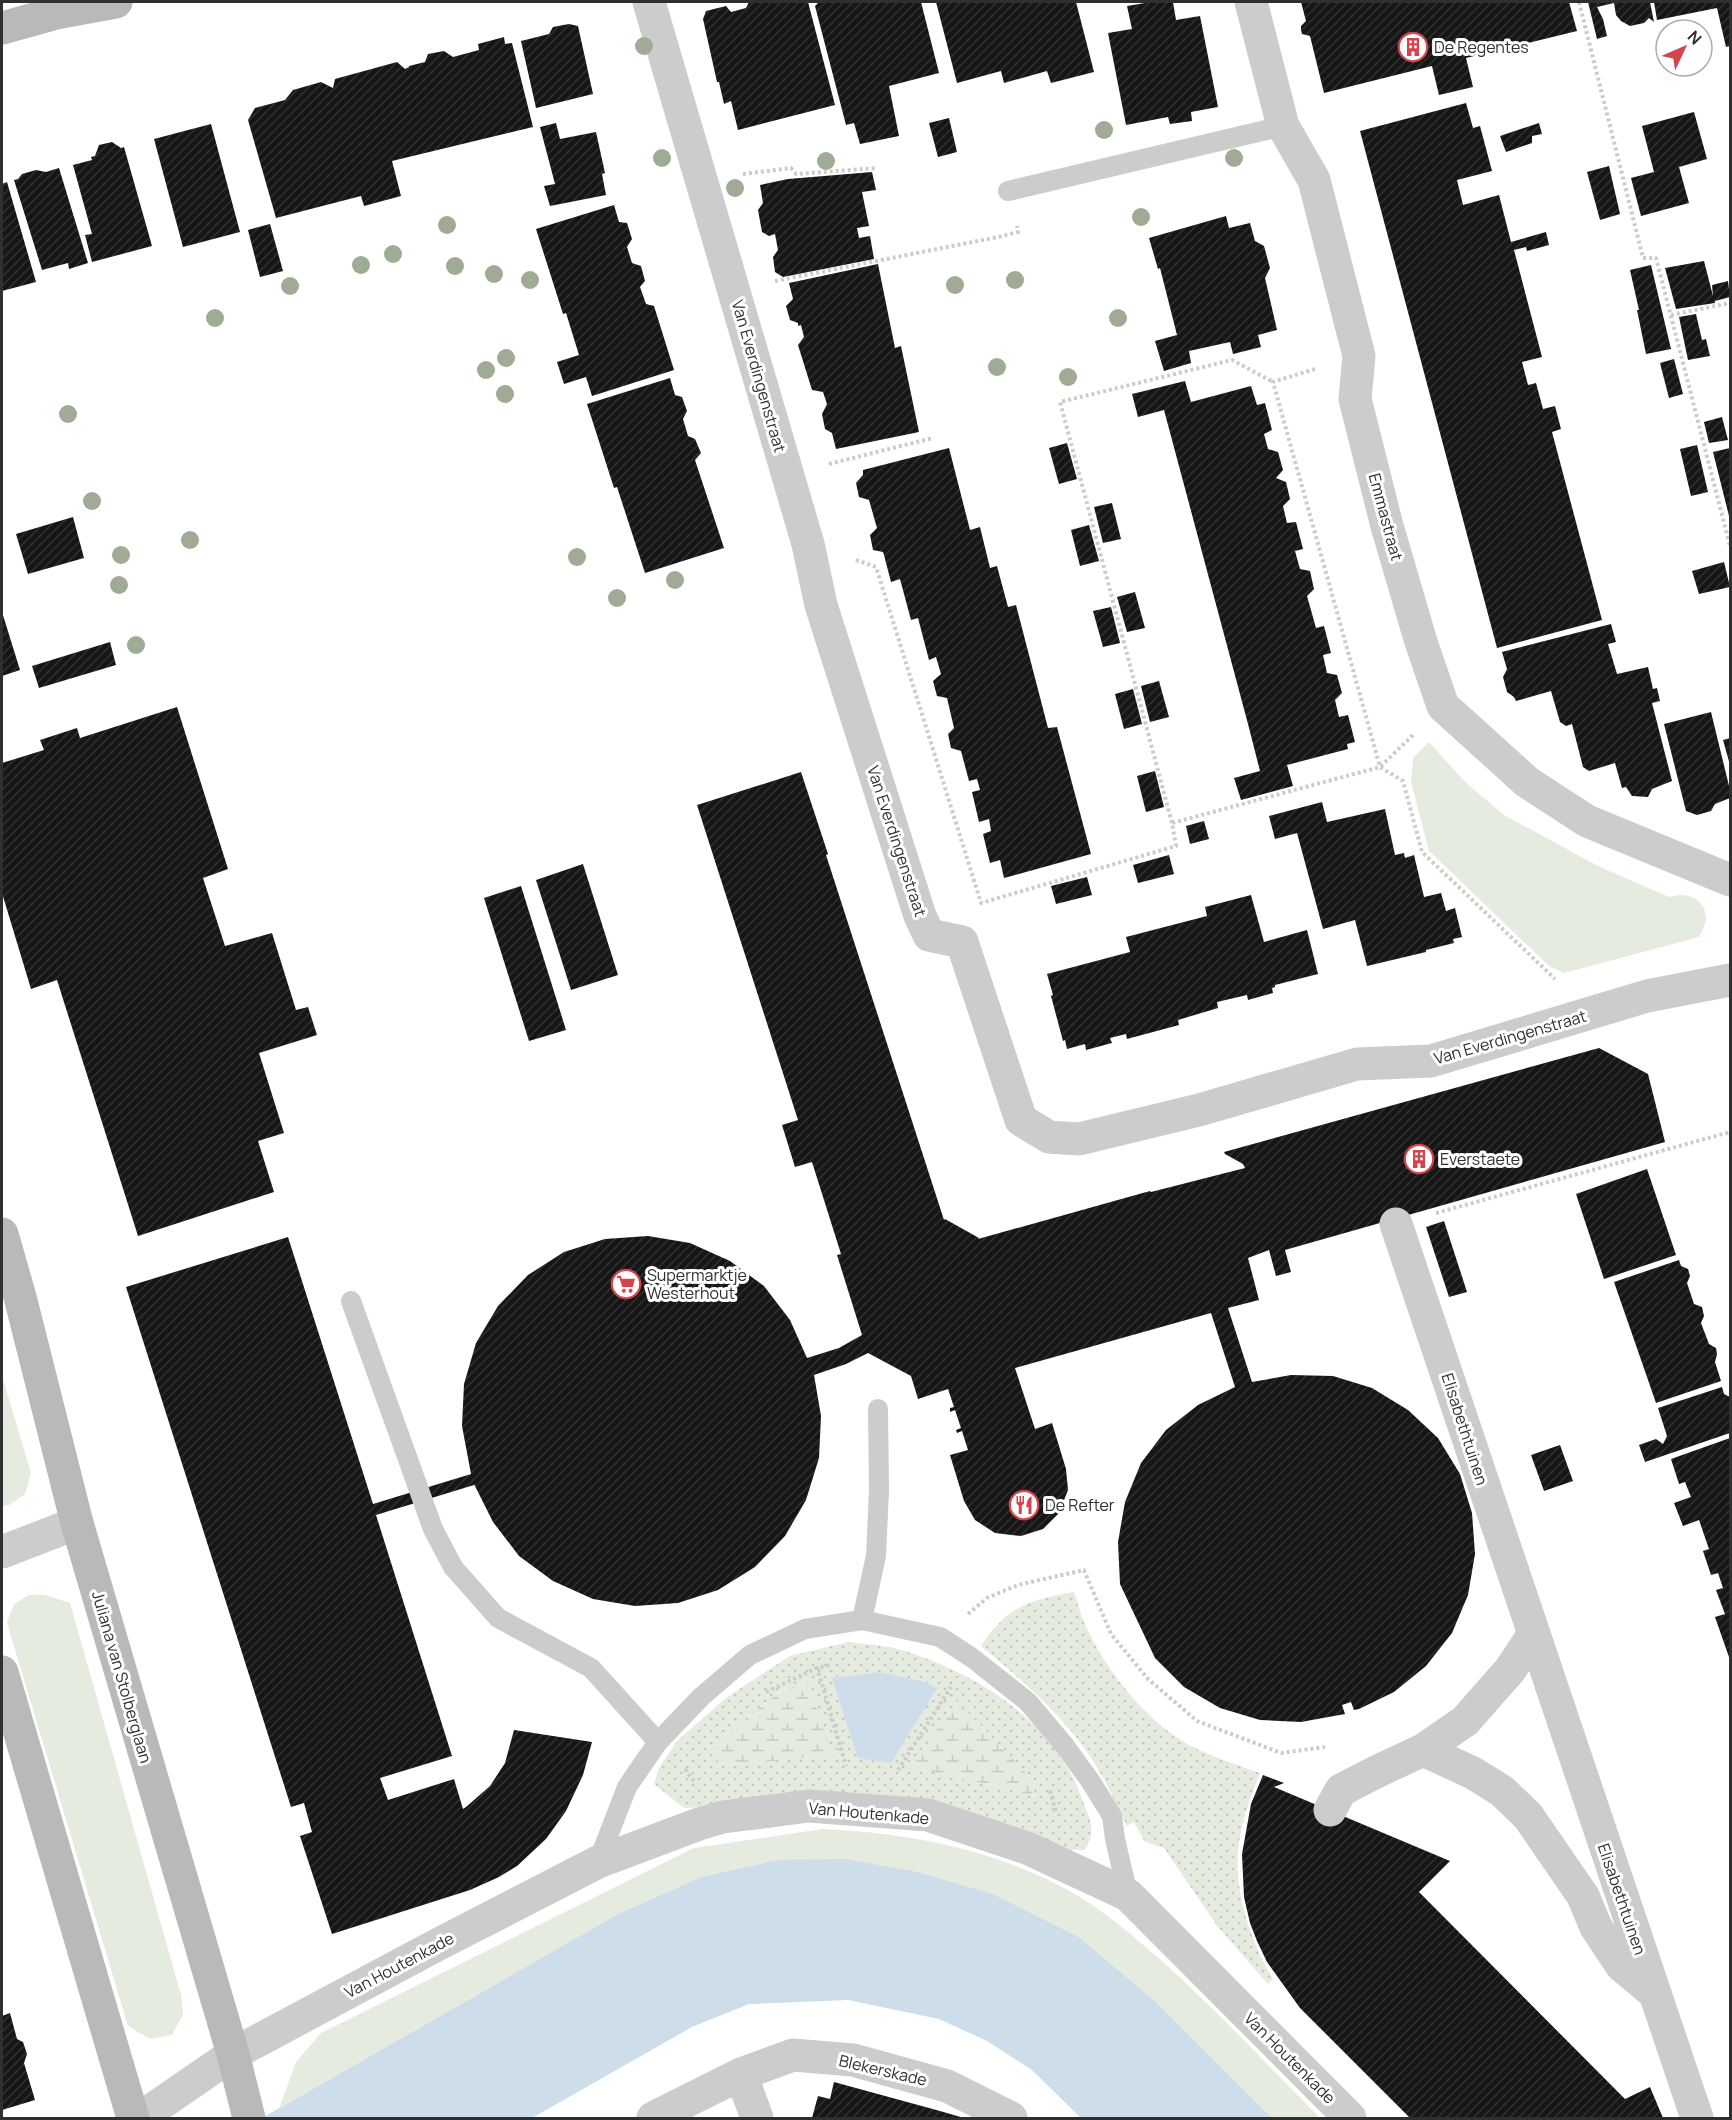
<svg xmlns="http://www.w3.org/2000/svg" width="1732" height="2120" font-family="Manrope,sans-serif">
	<defs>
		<pattern id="wetland-marsh" width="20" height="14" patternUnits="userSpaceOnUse" patternTransform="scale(1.5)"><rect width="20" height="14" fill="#e5ebdf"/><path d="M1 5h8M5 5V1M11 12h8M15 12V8" fill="none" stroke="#c5cac0"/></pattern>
		<pattern id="garden-dots" width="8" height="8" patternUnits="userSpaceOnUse" patternTransform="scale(1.5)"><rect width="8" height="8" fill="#e5ebdf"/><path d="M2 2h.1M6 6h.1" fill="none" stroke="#c5cac0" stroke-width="1.8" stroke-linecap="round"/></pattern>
		<pattern id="building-hatch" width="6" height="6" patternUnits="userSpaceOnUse" patternTransform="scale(1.5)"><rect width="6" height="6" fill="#161616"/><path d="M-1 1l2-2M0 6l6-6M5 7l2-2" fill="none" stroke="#303030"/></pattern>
	</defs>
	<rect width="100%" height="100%" fill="#fff"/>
	<path fill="#e5ebdf" d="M1429,742L1465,782L1504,815L1598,866L1669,897C1686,892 1705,897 1706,918C1706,924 1702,932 1699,937L1564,973L1549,966L1429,851L1411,782L1413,758Z
		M2,1376L31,1473L25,1494L9,1505L2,1506Z
		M29,1595H45L70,1603L181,1995L183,2015L172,2035L150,2039L128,2026L7,1623L14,1604Z
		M823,1829C912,1833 1003,1851 1080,1897C1115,1919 1145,1946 1176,1974C1226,2020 1272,2070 1320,2118H1272L1156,2002L1079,1937L993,1894L918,1872L777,1860L701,1877L618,1914L279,2108L296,2062L321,2033L694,1848Z"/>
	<path fill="url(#wetland-marsh)" d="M807,1682L834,1756L729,1765L717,1762L713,1752L724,1736L779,1692Z
		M957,1701L1035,1782L1032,1797L1020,1792L910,1767Z"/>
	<path fill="url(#garden-dots)" fill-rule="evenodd" d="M1074,1592C1078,1605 1082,1619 1088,1631C1108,1673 1149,1724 1191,1746C1213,1757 1237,1765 1260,1773C1250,1798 1240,1825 1238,1852C1235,1896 1251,1942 1273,1979L1268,1984L1218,1927L1164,1848L1145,1842L1134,1822L1127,1826C1117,1807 1109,1787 1098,1769C1069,1720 1024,1682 981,1646C1009,1605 1027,1601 1074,1592Z
		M848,1642C864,1644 882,1645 898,1649C974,1671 1055,1721 1082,1799C1089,1817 1098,1833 1084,1850H1068L996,1824L708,1807L684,1808L654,1784L659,1768L677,1741L727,1697L790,1656ZM880,1672L922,1681L937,1688L833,1678ZM807,1682L833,1756L729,1765L717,1762L714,1752L724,1736L779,1692ZM957,1701L1035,1782L1033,1797L1020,1792L911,1767Z"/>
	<path fill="#cddde9" d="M880,1672L922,1681L937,1688L891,1763L858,1758L832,1678Z
		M845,1859L918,1872L993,1894L1079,1937L1156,2002L1272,2118H1081L1032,2070L987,2041L939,2019L848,2000L749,2004L692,2027L532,2118H262L618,1914L701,1877L777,1860Z"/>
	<path fill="url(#building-hatch)" d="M749,2H793L795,3L808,2L835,105L738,130L731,101L724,104L719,82H717L703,19L706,11L726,6L731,12L746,8Z
		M819,2H921L939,73L889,86L899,136L860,144L854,123L846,125L815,6Z
		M936,2H1076L1094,72L1051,83L1047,71L1004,83L1001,71L957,83Z
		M1151,2H1173L1176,20L1200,16L1218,107L1191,112L1192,121L1170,124L1168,117L1126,125L1108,33L1132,29L1127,6Z
		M1301,2H1569L1577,31L1466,58L1473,87L1439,95L1432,66L1324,93L1310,36L1302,34L1301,30V26L1306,21Z
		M1588,2H1650L1654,22L1649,18L1644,23L1630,26L1621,21L1616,15L1614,3L1597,7L1603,19L1607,36L1597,39Z
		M1654,2H1730V46L1726,47L1717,8L1657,20Z
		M569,24L578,26L593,94L536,108L521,41L549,34L553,27Z
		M504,37L505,44L512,43L533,127L392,161L401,196L364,206L361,196L276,218L248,120L255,108L285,100L293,90L321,82L333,88L335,79L397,62L405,69L409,67V66L425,62L428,54L444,51L453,57L479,50L478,44Z
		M1466,103L1473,128L1480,126L1492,171L1457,180L1463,205L1499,195L1511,242L1546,232L1549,245L1527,251L1526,247L1514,250L1542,357L1522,362L1528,385L1536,383L1543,409L1555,406L1561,429L1552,432L1602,620L1497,648L1360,131Z
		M1694,112L1707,159L1679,167L1689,203L1641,216L1631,178L1654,172L1642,126Z
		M949,118L957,152L938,157L929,123Z
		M556,123L560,139L596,132L605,173L602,174L606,195L550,206L544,186L555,184L540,127Z
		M1539,123L1542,134L1532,136V143L1506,152L1500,136Z
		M211,124L240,232L183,247L154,139Z
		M112,142L121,148L124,147L152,246L92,262L85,235L92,234L73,165L92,160L91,157L95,156L99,145Z
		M1609,166L1620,214L1600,220L1587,172Z
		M59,168L88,263L69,269L68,263L42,270L14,180L18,179L22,174L36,170L46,172Z
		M872,172L876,190L862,192L869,226L857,228L859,238L870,236L874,259L783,277L775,272L773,257L778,250L775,234L769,236L762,232L758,210L763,203L760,185L788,179Z
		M7,182L36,282L2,291V184Z
		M614,205L619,222L627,223L632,239L627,247L632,263L641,266L645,281L640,287L646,304L654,306L674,370L592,396L586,377L564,384L557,362L579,355L566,313L563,314L536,229Z
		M1226,216L1229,228L1250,223L1255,241L1264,246L1270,268L1265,278L1277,330L1258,335L1261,347L1233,354L1230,342L1189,351L1191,363L1164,371L1155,341L1177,335L1160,268L1158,269L1149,238Z
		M270,224L283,271L260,277L248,230Z
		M1704,261L1713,296L1712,285L1728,281L1730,297L1715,301V303L1676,309L1665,268Z
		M878,264L895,348L901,346L919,432L836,449L832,433L825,429L822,414L827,404L823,392L812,390L798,345L804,337L801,325L798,326V323L790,320L786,306L793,299L789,283Z
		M1651,265L1671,349L1646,354L1637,310H1639L1630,270Z
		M1696,314L1702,340L1706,339L1710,356L1688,360L1679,317Z
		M1674,359L1683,394L1669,398L1660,363Z
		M670,378L675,395L682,397L687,411L683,419L688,436L695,439L701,453L695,460L724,548L645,573L617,487L614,488L587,404Z
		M1185,381L1191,402L1251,386L1257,405L1265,403L1272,430L1264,434L1268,449L1278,452L1283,470L1276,478L1286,482L1290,499L1283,506L1287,523L1296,522L1303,549L1295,551L1300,569L1310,571L1314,589L1307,596L1316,628L1324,626L1331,653L1323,655L1327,673L1337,675L1342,693L1335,700L1339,717L1348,715L1355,742L1347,744L1348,749L1287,765L1293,786L1241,800L1234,778L1260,771L1248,724L1164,410L1138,417L1132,394Z
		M1722,417L1728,440L1709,443L1704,422Z
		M1067,443L1077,479L1059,484L1049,448Z
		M1697,445L1708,492L1691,496L1680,449Z
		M949,448L970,530L980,527L990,568L997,566L1008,607L1016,605L1048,728L1057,727L1091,854L1004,878L1000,860L990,863L983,834L991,831L989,819L979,822L972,792L980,790L977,779L969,781L961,751L951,748L948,734L954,728L947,698L937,696L933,681L941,674L936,657L929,660L918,618L911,620L900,579L891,582L884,555L883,552L873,550L870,535L877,528L869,500L859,497L856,483L863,475V470Z
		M1730,448V520L1713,452Z
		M1112,503L1121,539L1103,543L1094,507Z
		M73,517L84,558L28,574L16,534Z
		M1089,525L1099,561L1080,566L1071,530Z
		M1724,562L1730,587L1699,594L1692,571Z
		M1135,592L1145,628L1127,632L1117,597Z
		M1111,607L1120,643L1103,647L1093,611Z
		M2,612L20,670L2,676Z
		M1611,624L1616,642L1608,644L1617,674L1648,667L1653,689L1657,688L1660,701L1652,703L1672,781L1652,789L1648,797L1632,796L1626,787L1622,788L1615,763L1589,771L1583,767L1572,724L1566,726L1560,722L1551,691L1516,701L1514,697L1507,692L1503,677L1507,669L1502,652Z
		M110,642L116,665L39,688L32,666Z
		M1159,681L1169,717L1150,722L1141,686Z
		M1133,689L1142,724L1124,729L1115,694Z
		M177,707L228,869L203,878L225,946L272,933L296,1010L308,1007L317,1035L259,1053L284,1133L258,1141L274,1192L138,1236L57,980L31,989L2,893V763L44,750L40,740L77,728L80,738Z
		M1711,712L1730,790V798L1715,804L1711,811L1697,815L1686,811L1664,724Z
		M1730,738V765L1723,740Z
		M1155,771L1164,807L1146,812L1137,776Z
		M801,772L828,854L826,855L944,1220L945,1219L979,1238L978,1239L1150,1191L1151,1192L1245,1168L1243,1164L1225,1154L1224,1152L1599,1048L1648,1074L1665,1142L1285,1250L1291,1272L1276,1276L1269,1250L1248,1258L1259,1300L1228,1308L1252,1382L1291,1375L1333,1376L1372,1388L1408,1410L1438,1438L1460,1474L1472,1513L1475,1554L1468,1595L1452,1633L1426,1666L1394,1692L1359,1709L1354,1710L1351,1702L1342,1705L1345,1714L1301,1722L1260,1720L1220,1708L1184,1687L1155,1658L1120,1584L1118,1542L1125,1502L1141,1463L1166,1430L1198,1405L1235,1387L1211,1313L1015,1368L1035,1429L1052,1423L1066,1469L1068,1490L1059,1513L1043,1529L1021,1536L995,1533L975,1520L964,1501L950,1455L968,1450L962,1431L957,1433L956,1430L961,1428L955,1410L950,1412V1408L954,1407L948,1389L918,1399L911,1376L868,1353L846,1364L814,1375L821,1416L819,1458L806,1500L785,1536L755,1567L718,1590L678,1603L635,1606L593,1599L553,1581L519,1556L493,1522L474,1484V1485L376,1515L452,1756L380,1778L388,1800L454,1779L463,1809L466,1807L490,1786L505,1763L514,1730L592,1742L583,1775L566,1811L546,1839L517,1866L499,1877L470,1890L332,1934L300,1836L312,1832L304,1803L291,1807L126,1287L288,1237L373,1504L471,1474L462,1426L464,1384L476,1343L498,1306L528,1275L564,1252L605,1239L648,1236L690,1243L730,1261L764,1286L790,1320L807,1358L839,1348L862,1335L837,1255L841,1254L812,1162L795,1167L782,1125L798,1120L697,805Z
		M1322,802L1327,822L1385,809L1395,855L1404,853L1405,858L1414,855L1424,897L1441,893L1446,911L1455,908L1462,937L1453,939L1454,943L1426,950V952L1367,966L1355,920L1323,929L1297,833L1275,839L1269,816Z
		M1204,821L1209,839L1190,844L1186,826Z
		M1169,855L1174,874L1138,883L1133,865Z
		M583,864L618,975L571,990L536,880Z
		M1087,877L1092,895L1056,904L1051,886Z
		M521,886L566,1030L529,1041L484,898Z
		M1251,895L1264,942L1307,930L1318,974L1275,985V987L1272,988L1273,993L1248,1000L1247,995L1217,1002L1218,1008L1178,1020L1179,1025L1127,1039L1126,1034L1110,1038L1112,1043L1086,1050L1085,1044L1067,1049L1065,1040L1063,1041L1051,996L1053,995L1047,974L1130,952L1126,937L1207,916L1205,907Z
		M1647,1169L1676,1255L1604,1279L1576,1194Z
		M1444,1221L1467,1292L1449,1297L1426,1227Z
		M1679,1260L1681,1266L1688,1269L1690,1276L1687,1283L1694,1304L1702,1307L1704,1316L1701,1323L1709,1344L1716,1348L1717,1354L1715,1362L1721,1381L1656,1403L1614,1282Z
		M1722,1387L1724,1394L1730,1397V1433L1645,1462L1639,1445L1656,1439L1663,1444L1667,1436L1658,1408Z
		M1730,1438V1660L1715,1617L1725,1614L1716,1590L1723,1588L1718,1573L1711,1575L1703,1551L1709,1549L1699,1520L1683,1526L1674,1503L1691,1497L1685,1482L1679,1484L1671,1459Z
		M1560,1445L1573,1481L1544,1491L1531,1455Z
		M1263,1775L1284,1783L1274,1787L1450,1861L1419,1892L1625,2099L1650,2087L1663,2118H1410L1300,2008L1267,1962L1257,1941L1250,1923L1244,1897L1242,1854L1251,1804Z
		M10,2013L17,2039L23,2042L27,2054L24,2063L35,2100L2,2110V2016Z
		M834,2082L940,2111L964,2118H812L818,2096L830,2099Z"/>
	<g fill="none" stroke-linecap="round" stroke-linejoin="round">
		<path stroke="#ccc" stroke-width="4" stroke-dasharray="3 3" stroke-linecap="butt" d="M1579,2L1643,258H1656L1730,546
			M743,174L791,168L796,174L877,168
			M775,281L998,237L1018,232L1017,226
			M1671,315L1730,303
			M1315,369L1273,382L1380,767L1403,781L1422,852L1555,979
			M829,464L933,438
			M856,560L876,567L981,903L1176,846L1172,823L1380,767L1413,735
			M1172,823L1060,402L1232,360L1273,382
			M1436,1213L1730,1132
			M968,1614L987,1598L1018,1585L1084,1570L1111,1634L1148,1679L1197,1721L1281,1753L1325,1747
			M817,1667L846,1766
			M766,1692L817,1668L831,1665
			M687,1769L686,1771L695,1782
			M898,1770L951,1687
			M1050,1791L1056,1812"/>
		<path stroke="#ccc" stroke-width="20" d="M1008,191L1283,126
			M351,1301L433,1529L453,1567L498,1618L591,1668L658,1742
			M862,1620L876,1556L879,1491L878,1409
			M598,1862L627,1787L658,1742L701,1697L750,1655L805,1629L862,1620L940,1637L971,1657L1028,1702L1065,1746L1091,1782L1112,1816L1115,1839L1128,1895"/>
		<path stroke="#ccc" stroke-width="33" d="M649,2L808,544L821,605L920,916L929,935L962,942L1021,1120L1049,1137L1079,1139L1199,1110L1357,1064L1431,1061L1647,996L1730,980
			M1251,2L1283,126L1314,180L1359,356L1355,399L1387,526L1421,642L1443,706L1527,782L1587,821L1730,880
			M1396,1224L1697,2118
			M2,1552L77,1523
			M1423,1750L1465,1721L1510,1670L1533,1635
			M1330,1810L1341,1790L1378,1771L1423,1750L1473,1773L1502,1791L1528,1816L1583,1896L1596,1927L1621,1965L1652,1991
			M741,2074L757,2118
			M140,2118L233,2054L435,1946L598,1862L699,1824L723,1817L809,1806L928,1815L1027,1848L1128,1895L1350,2118
			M653,2118L741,2074L793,2055L853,2060L947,2086L1011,2118"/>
		<path stroke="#b9b9b9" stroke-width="33" d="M2,28L56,13L116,2
			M2,1234L20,1297L77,1523L233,2054L249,2118
			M2,1672L133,2118"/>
	</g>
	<g fill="#a0ab96">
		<circle cx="644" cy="46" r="9"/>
		<circle cx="1104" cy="130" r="9"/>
		<circle cx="662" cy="158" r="9"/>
		<circle cx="1234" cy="158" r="9"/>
		<circle cx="826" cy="161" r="9"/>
		<circle cx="735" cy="188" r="9"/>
		<circle cx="1141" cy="217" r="9"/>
		<circle cx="447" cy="225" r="9"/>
		<circle cx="393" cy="254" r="9"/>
		<circle cx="361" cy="265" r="9"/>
		<circle cx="455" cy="266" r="9"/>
		<circle cx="494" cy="274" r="9"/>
		<circle cx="530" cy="280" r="9"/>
		<circle cx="1015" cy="280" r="9"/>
		<circle cx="955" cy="285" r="9"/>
		<circle cx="290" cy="286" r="9"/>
		<circle cx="215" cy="318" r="9"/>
		<circle cx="1118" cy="318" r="9"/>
		<circle cx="506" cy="358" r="9"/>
		<circle cx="997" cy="367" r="9"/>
		<circle cx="486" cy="370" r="9"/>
		<circle cx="1068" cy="377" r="9"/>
		<circle cx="505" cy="394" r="9"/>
		<circle cx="68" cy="414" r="9"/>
		<circle cx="92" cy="501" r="9"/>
		<circle cx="190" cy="540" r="9"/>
		<circle cx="121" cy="555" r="9"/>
		<circle cx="577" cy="557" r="9"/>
		<circle cx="675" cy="580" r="9"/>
		<circle cx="119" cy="585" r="9"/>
		<circle cx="617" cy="598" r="9"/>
		<circle cx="136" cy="645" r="9"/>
	</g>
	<defs>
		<g id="building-ring" transform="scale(1.5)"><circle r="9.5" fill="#fff" stroke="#d4444c" stroke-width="1.5"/><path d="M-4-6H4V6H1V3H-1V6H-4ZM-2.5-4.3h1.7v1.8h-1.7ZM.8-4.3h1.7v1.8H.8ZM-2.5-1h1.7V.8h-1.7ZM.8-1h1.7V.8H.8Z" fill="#d4444c"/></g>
		<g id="supermarket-ring" transform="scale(1.5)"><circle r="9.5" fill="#fff" stroke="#d4444c" stroke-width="1.5"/><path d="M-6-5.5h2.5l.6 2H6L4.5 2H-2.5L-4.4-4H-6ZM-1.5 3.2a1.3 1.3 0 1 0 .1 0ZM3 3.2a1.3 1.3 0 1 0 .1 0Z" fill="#d4444c"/></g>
		<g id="restaurant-ring" transform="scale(1.5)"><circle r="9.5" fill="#fff" stroke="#d4444c" stroke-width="1.5"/><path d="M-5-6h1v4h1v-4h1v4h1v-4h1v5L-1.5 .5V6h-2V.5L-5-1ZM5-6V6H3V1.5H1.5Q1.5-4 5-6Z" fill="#d4444c"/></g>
	</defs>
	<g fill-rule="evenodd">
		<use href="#building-ring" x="1413" y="47"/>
		<use href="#building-ring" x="1419" y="1159"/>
		<use href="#supermarket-ring" x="626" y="1284"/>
		<use href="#restaurant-ring" x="1024" y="1505"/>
	</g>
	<g text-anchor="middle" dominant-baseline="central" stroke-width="6" stroke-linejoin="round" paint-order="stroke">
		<g font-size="16" fill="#2f2f2f" stroke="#fff" text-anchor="start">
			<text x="1434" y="47">De Regentes</text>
			<text x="1440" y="1159">Everstaete</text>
			<text x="647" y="1275">Supermarktje<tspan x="647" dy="18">Westerhout</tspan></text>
			<text x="1045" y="1505">De Refter</text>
		</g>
		<g font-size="16" fill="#2f2f2f" stroke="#fff">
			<text transform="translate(759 376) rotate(74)">Van Everdingenstraat</text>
			<text transform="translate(1386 517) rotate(75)">Emmastraat</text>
			<text transform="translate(897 841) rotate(72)">Van Everdingenstraat</text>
			<text transform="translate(1510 1037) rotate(-16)">Van Everdingenstraat</text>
			<text transform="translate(1465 1429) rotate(72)">Elisabethtuinen</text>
			<text transform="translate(122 1677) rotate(74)">Juliana van Stolberglaan</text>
			<text transform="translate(869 1813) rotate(5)">Van Houtenkade</text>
			<text transform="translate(1622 1899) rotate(71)">Elisabethtuinen</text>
			<text transform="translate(399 1965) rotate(-28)">Van Houtenkade</text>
			<text transform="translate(1290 2058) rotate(45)">Van Houtenkade</text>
			<text transform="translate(883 2070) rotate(13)">Blekerskade</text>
		</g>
	</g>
	<rect width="1732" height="2120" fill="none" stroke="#2f2f2f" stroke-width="6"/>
	<g transform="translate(1684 48) rotate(46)"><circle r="28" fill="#ffffff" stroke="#acacac" stroke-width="1.5"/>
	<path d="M0-4.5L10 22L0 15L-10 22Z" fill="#d4444c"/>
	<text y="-9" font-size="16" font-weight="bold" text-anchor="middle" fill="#2f2f2f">N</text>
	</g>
</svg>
